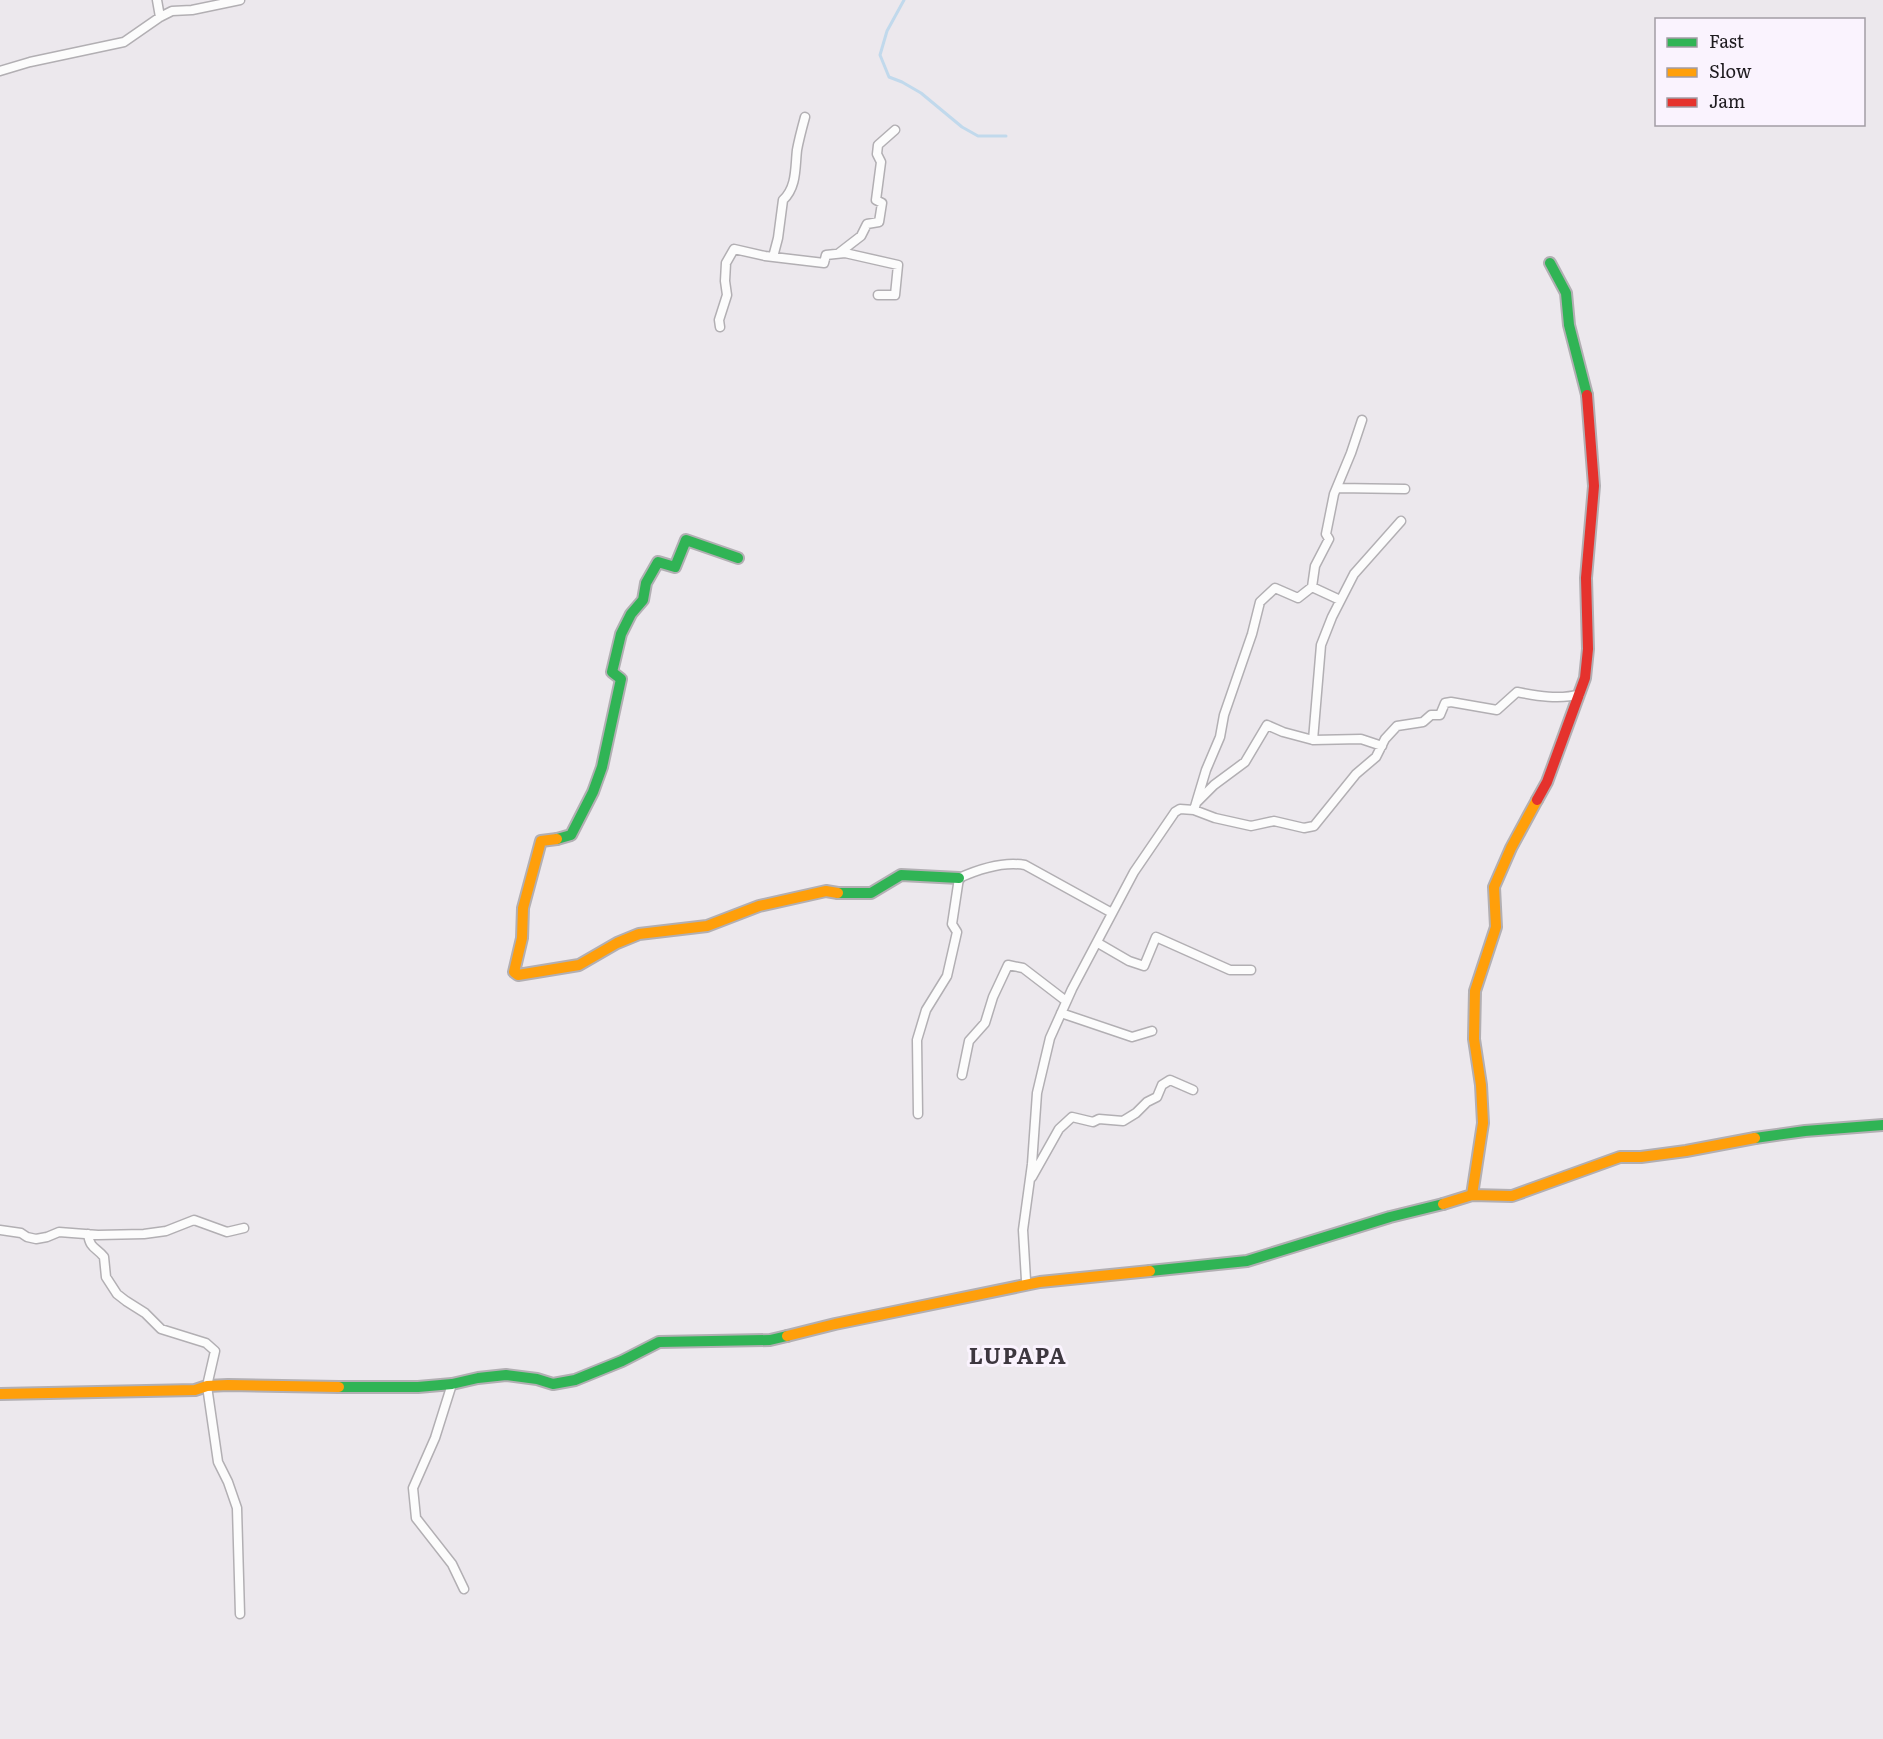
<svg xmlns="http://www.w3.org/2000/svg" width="1883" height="1739" font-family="Literata,serif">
	<rect width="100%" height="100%" fill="#ece8ed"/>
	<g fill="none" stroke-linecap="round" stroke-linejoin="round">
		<path stroke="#c1d9ec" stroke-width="3" d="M904,0L887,31L880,55L889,77L902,82L921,93L962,127L978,136H1006"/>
		<g stroke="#b2afb3" stroke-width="11">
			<path id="street" d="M157,0L160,17
				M0,71L30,62L124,42L160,17L172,11L192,10L240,0
				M839,253L861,236L867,224L879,222L882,203L876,200L881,162L877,154L878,145L895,130
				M773,257L778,238L783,200C797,187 795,167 797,150C799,139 802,128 805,117
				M720,327L719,320L727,295L725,281L726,263L734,249L765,256L824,263L826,255L845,253L898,265L895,295H878
				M1337,488L1405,489
				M1312,587L1315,566L1329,539L1326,534L1334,494L1351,453L1362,420
				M1313,740L1321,645L1332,617L1354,574L1401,521
				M1197,802L1214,785L1245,762L1267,725L1283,732L1313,740L1361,739L1382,746
				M1194,810L1206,770L1220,737L1224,715L1252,634L1260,602L1275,588L1298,598L1312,587L1340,600
				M1098,943L1129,961L1144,966L1156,937L1230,970H1251
				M1061,1013L1132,1037L1152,1031
				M962,1075L969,1041L985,1023L993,997L1008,965L1023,968L1066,1001
				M918,1114L917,1040L926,1010L947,976L957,932L952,924L959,878C979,869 1003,861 1025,865L1112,913
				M1032,1177L1059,1129L1072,1117L1093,1122L1099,1119L1123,1121L1136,1113L1147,1102L1157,1097L1162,1085L1170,1080L1193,1090
				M0,1230L21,1233L27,1237L36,1239L47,1237L59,1232L98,1235L144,1234L166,1231L194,1220L227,1232L244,1228
				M88,1234C90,1249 96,1247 104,1257L106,1277L117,1294L126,1301L145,1313L161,1329L206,1343L215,1351L207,1386L218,1462L228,1482L237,1508L240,1614
				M1029,1285L1026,1280L1023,1230L1032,1164L1037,1093L1050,1038L1072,989L1134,872L1175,812L1180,809L1194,810L1215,818L1251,826L1274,821L1304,828L1314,826L1356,774L1376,757L1385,739L1397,726L1423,722L1431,715H1440L1445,703L1451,702L1497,710L1517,692C1537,696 1560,700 1580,694
				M452,1384L435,1438L413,1488L416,1518L452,1564L464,1589"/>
		</g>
		<g stroke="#b2afb3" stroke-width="14">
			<path id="fast" d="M1550,263L1566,293L1569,325L1587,395
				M557,839L571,835L593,792L602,767L621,679L612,672L621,634L631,614L643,600L646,583L658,562L675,567L686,540L738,558
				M838,893H871L901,875L959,878
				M1755,1138L1805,1131L1883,1125
				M1150,1271L1247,1261L1390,1217L1443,1204
				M339,1387H418L452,1384L478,1378L506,1375L537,1379L553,1384L575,1380L622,1361L659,1342L770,1340L787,1336"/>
		</g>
		<g stroke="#b2afb3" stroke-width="14">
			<path id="slow" d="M557,839L541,841L523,908L522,938L514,972L518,975L579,965L617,943L639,934L707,926L759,906L826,891L838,893
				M1472,1195L1483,1123L1481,1085L1474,1039L1475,991L1496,927L1494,887L1511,848L1537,800
				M1443,1204L1472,1195L1512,1196L1620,1157H1641L1686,1151L1755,1138
				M787,1336L835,1324L1040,1282L1150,1271
				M0,1394L195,1390L207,1386L228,1385L339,1387"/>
		</g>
		<g stroke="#b2afb3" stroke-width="14">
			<path id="jam" d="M1537,800L1547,782L1585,678L1588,649L1586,578L1594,486L1587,395"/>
		</g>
		<use href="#street" stroke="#fcfcfc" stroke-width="8"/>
		<use href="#fast" stroke="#30b455" stroke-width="10"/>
		<use href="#slow" stroke="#ff9f0a" stroke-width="10"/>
		<use href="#jam" stroke="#e5322d" stroke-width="10"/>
	</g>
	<g text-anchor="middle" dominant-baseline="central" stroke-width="6" stroke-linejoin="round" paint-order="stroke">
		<g font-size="22" font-weight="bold" letter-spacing="1.5" fill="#3d373f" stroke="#faf3fe">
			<text x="1018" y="1354">LUPAPA</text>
		</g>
	</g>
	<rect x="1655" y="18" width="210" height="108" fill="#faf3fe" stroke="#a29da5" stroke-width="1.5"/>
	<rect x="1667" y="38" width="30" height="9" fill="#30b455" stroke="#a29da5" stroke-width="1.5"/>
	<text x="1709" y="48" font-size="18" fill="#1e1b1f">Fast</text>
	<rect x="1667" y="68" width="30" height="9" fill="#ff9f0a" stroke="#a29da5" stroke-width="1.5"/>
	<text x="1709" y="78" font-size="18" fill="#1e1b1f">Slow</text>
	<rect x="1667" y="98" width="30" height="9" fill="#e5322d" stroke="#a29da5" stroke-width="1.5"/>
	<text x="1709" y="108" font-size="18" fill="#1e1b1f">Jam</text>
</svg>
